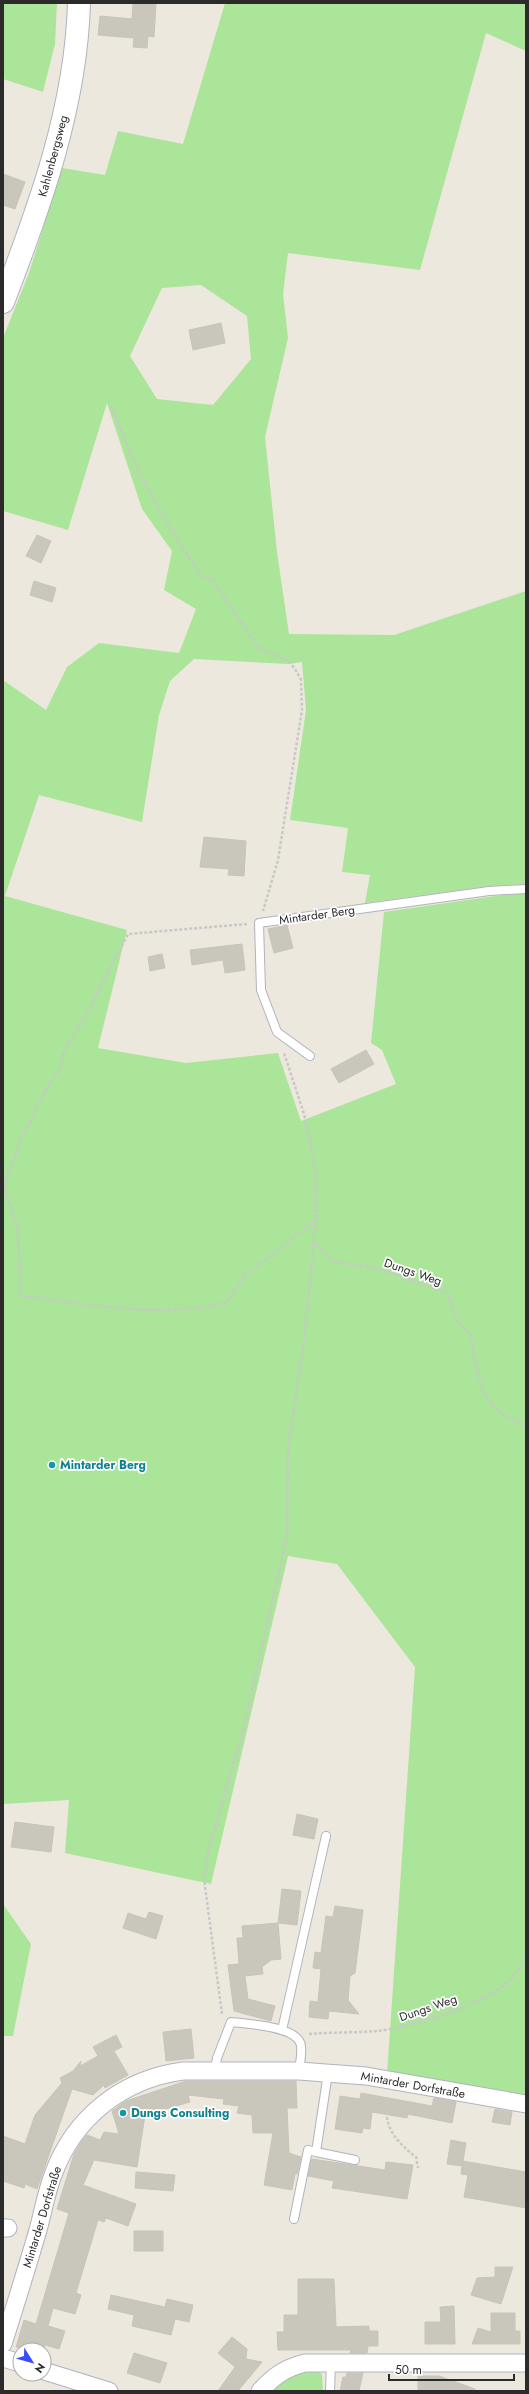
<svg xmlns="http://www.w3.org/2000/svg" width="529" height="2394" font-family="Jost,sans-serif">
	<rect width="100%" height="100%" fill="#ede8dd"/>
	<path fill="#abe599" fill-rule="evenodd" d="M3,3H57L55,44L43,92L3,79Z
		M225,3H526V51L486,33L420,270L288,253L283,294L288,338L265,437L277,552L289,634L394,635L526,591V884L490,886L365,903L370,875L342,872L348,828L290,820L306,710L302,662L289,664L194,659L170,681L159,715L142,822L39,795L5,896L127,930L98,1048L186,1063L278,1053L301,1121L396,1084L382,1050L371,1043L384,912L495,896L526,893V2099L387,2074L415,1667L337,1564L288,1556L211,1884L65,1853L69,1800L3,1804V680L46,710L67,667L99,643L179,653L196,609L164,590L172,551L142,509L107,403L68,530L3,511V338L29,273L62,168L105,175L118,131L183,144ZM201,285L247,316L251,359L213,405L157,399L130,356L162,288Z
		M3,1904L31,1944L13,2036H3Z
		M316,2371L322,2374L323,2391H270L293,2375Z"/>
	<path fill="#c9c6bc" stroke="#c9c4b7" d="M133,3L156,4L154,37L148,36L147,48L133,47L134,38L98,35L100,16L132,19Z
		M3,174L25,182L15,209L3,205Z
		M221,323L225,343L193,350L189,330Z
		M37,535L51,541L41,563L26,556Z
		M34,581L56,588L52,602L30,595Z
		M204,837L246,841L244,876L228,875L229,869L200,867Z
		M287,925L293,948L274,953L268,929Z
		M242,944L245,970L225,973L223,960L192,965L190,950Z
		M162,954L165,968L150,971L148,957Z
		M366,1050L374,1064L339,1083L331,1069Z
		M297,1814L318,1819L314,1839L293,1835Z
		M15,1822L54,1827L51,1852L11,1847Z
		M282,1889L301,1891L297,1925L278,1923L281,1959L271,1960L262,1967L263,1974L245,1976L248,1999L275,2006L271,2021L234,2011L228,1965L239,1964L237,1938H243L242,1926L278,1923Z
		M335,1906L363,1910L355,1973L350,1976L348,2000L359,2014L329,2011L328,2019L309,2017L310,2001L318,2002L321,1969L313,1968L315,1952L321,1953L326,1916L333,1917Z
		M149,1912L163,1916L156,1939L123,1928L128,1913L146,1919Z
		M191,2029L194,2058L166,2061L163,2032Z
		M116,2035L122,2047L114,2051L128,2075L105,2088L104,2085L93,2095L72,2089L37,2189L25,2184L24,2188L3,2181V2136L25,2144L35,2115L62,2083L60,2078L73,2071L81,2061L80,2066L98,2056L93,2047Z
		M186,2081H296L297,2108H287L289,2153L301,2157L297,2174H295L292,2190L264,2185L273,2133H253L252,2115L237,2113L239,2106L223,2104L224,2099L188,2095L190,2102L145,2115L137,2167L94,2160L83,2185L136,2204L128,2226L106,2218L104,2222L98,2220L76,2293L81,2295L75,2314L53,2308L48,2326L65,2331L59,2349L45,2345L43,2350H26L16,2347L24,2320L36,2324L69,2213L57,2209L74,2154L82,2141L87,2135L100,2140L104,2132L119,2134L112,2111L126,2101Z
		M361,2093L432,2106L434,2098L456,2102L452,2123L408,2114L407,2118L372,2112L370,2129L363,2128L362,2133L335,2129L340,2096L360,2099Z
		M495,2109L512,2112L510,2125L492,2122Z
		M451,2140L466,2143L463,2161L526,2172V2208L464,2197L468,2175L461,2174L462,2166L447,2164Z
		M312,2159L385,2170L386,2162L413,2165L407,2199L332,2188L334,2181L308,2176Z
		M136,2172L175,2175L173,2191L135,2188Z
		M134,2231H163V2251H134Z
		M495,2267H513L501,2304L471,2295L477,2278L495,2277Z
		M298,2279H334L336,2327L369,2326V2331H378V2346H368L367,2353H350L351,2350H278L277,2332H284V2315H298Z
		M111,2295L165,2307L167,2299L193,2305L189,2322L175,2319L171,2335L132,2326L134,2315L108,2309Z
		M454,2306L455,2344H425V2322H441L440,2307Z
		M491,2313H515V2331H520V2344H472L478,2328L491,2332Z
		M232,2337L247,2349L246,2359L262,2362L238,2391H218L235,2367L218,2353Z
		M134,2353L167,2363L160,2383L127,2373Z
		M347,2373H363L359,2391H340L343,2377H346Z
		M418,2376H439L475,2389V2391H418Z"/>
	<g fill="none" stroke-linecap="round" stroke-linejoin="round">
		<g stroke="#b1b2bf" stroke-width="10">
			<path id="lane" d="M310,1056L277,1032L261,990L259,923L489,891L526,889
				M282,2030L326,1836
				M215,2069L217,2058L231,2022C247,2024 299,2026 301,2046C302,2054 300,2063 299,2071
				M316,2152L355,2160
				M294,2219L308,2150L316,2152L328,2073
				M330,2391L331,2363"/>
		</g>
		<g stroke="#b1b2bf" stroke-width="19">
			<path id="street" d="M3,2228H8
				M3,2344C15,2306 27,2268 38,2230C43,2212 46,2193 53,2175C74,2117 123,2079 183,2071H299L366,2076L526,2104
				M3,2358L20,2363
				M44,2371L109,2391
				M260,2391C274,2376 285,2368 305,2363H526"/>
		</g>
		<g stroke="#b1b2bf" stroke-width="24">
			<path id="secondary" d="M3,302C40,206 76,107 79,3"/>
		</g>
		<path stroke="#c8c8c8" stroke-width="2.5" stroke-dasharray="3 2" stroke-linecap="butt" d="M111,406L136,466L162,515L201,576L213,581L258,647L289,661L297,672L301,680L302,710L278,860L263,911
			M4,1186L18,1229L21,1296C86,1304 163,1319 227,1302L246,1275L315,1221
			M3,1187L22,1138L47,1088L62,1065V1057L68,1044L87,1013L128,934L247,924
			M314,1242L331,1261L376,1268L448,1293C456,1315 451,1318 471,1335C475,1359 478,1395 499,1411C507,1417 517,1421 526,1426
			M222,2014L204,1879L208,1852L243,1731L287,1537L288,1451L304,1340L316,1221L315,1165L304,1114L284,1053
			M309,2034C331,2032 355,2033 377,2031C414,2027 482,2006 510,1980C516,1974 521,1965 526,1958
			M388,2097C382,2125 394,2140 416,2157L418,2168"/>
		<use href="#lane" stroke="#fff" stroke-width="8"/>
		<use href="#street" stroke="#fff" stroke-width="17"/>
		<use href="#secondary" stroke="#fff" stroke-width="22"/>
	</g>
	<g fill="#0f9aa8" stroke="#fff" stroke-width="1.5">
		<circle cx="52" cy="1465" r="4"/>
		<circle cx="123" cy="2113" r="4"/>
	</g>
	<g text-anchor="middle" dominant-baseline="central" stroke-width="3.5" stroke-linejoin="round" paint-order="stroke">
		<g font-size="12" fill="#2b2b2b" stroke="#fff">
			<text transform="translate(53 156) rotate(-75)">Kahlenbergsweg</text>
			<text transform="translate(317 915) rotate(-8)">Mintarder Berg</text>
			<text transform="translate(413 1272) rotate(19)">Dungs Weg</text>
			<text transform="translate(428 2008) rotate(-19)">Dungs Weg</text>
			<text transform="translate(413 2085) rotate(10)">Mintarder Dorfstraße</text>
			<text transform="translate(42 2217) rotate(-73)">Mintarder Dorfstraße</text>
		</g>
		<g font-size="12" font-weight="bold" fill="#0d838f" stroke="#fff" text-anchor="start">
			<text x="60" y="1465">Mintarder Berg</text>
			<text x="131" y="2113">Dungs Consulting</text>
		</g>
	</g>
	<rect width="529" height="2394" fill="none" stroke="#2b2b2b" stroke-width="8"/>
	<g transform="translate(32 2362) rotate(127)"><circle r="19" fill="#ffffff" stroke="#aaaaaa"/>
	<path d="M0-3L7 15L0 10L-7 15Z" fill="#3a4afe"/>
	<text y="-6" font-size="11" font-weight="bold" text-anchor="middle" fill="#2b2b2b">N</text>
	</g>
	<path d="M389 2374v6h125v-6" fill="none" stroke="#2b2b2b" stroke-width="2"/>
	<text x="395" y="2374" font-size="12" fill="#2b2b2b" stroke="#ffffff" stroke-width="3" paint-order="stroke">50 m</text>
</svg>
